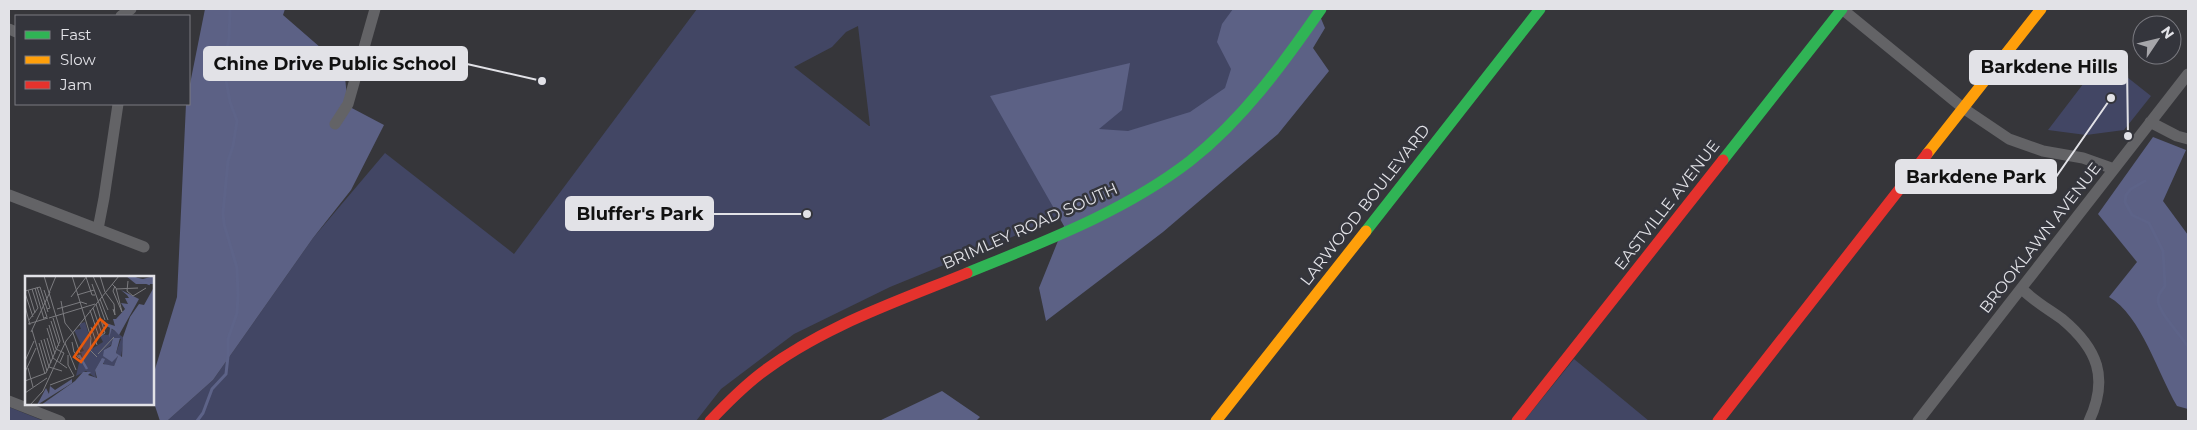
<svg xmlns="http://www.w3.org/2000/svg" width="2197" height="430" font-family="Montserrat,sans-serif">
	<rect width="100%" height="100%" fill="#36363a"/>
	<path fill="#424664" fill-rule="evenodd" d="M697,9H1311L1171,172L890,287L794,334L721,389L696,421H167L213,380L313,238L385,153L514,254ZM858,26L870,126H869L794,67L832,47L846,32Z
		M2103,58L2151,96L2124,130L2086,135L2048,130Z
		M1574,359L1649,421H1524Z
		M9,407L44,421H9Z"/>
	<path fill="#5c6185" d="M205,9H285L283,15L344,68L348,106L384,125L351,190L313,238L213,380L167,421H160L153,400L152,379L177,297L186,104H189V89Z
		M1233,9H1317L1325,28L1313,48L1329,71L1278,134L1163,232L1046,321L1039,288L1064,226L990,96L1130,63L1122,110L1099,129L1128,131L1190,112L1225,88L1231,69L1217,42L1222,24Z
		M2153,137L2186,150L2163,201L2188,235V409L2177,406C2158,374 2141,315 2109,297L2137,262L2098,214Z
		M942,391L980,417L976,421H879Z"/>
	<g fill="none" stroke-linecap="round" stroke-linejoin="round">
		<path stroke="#5d6388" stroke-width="3" d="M2145,181L2131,189L2126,195L2125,202L2132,215L2149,223L2163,251L2165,286C2162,290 2158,294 2158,300C2158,312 2181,335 2188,347
			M197,421L203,413L212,389L226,374L228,356V339L237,313L238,296L237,268L224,224L223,213L228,161L233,146L237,121L230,102L223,64L229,39L230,9"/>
		<path stroke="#636366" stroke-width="11" d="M1842,9L1963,108L2009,139L2043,151L2083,158L2114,169
			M121,16L131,9
			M9,29L16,32
			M2150,122L2177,136L2188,139
			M335,124L348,104L375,9
			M9,195L144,247
			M98,229L104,198L118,104
			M2022,289C2034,301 2048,309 2062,319C2098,349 2109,378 2089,421
			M9,401L60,421
			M1918,421L2188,74"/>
		<path stroke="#30b455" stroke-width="11" d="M1723,160L1842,9
			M1366,231L1540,9
			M967,273C1043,242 1124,212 1190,161C1243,119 1283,64 1321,9"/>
		<path stroke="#ff9f0a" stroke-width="11" d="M1927,154L2041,9
			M1216,421L1366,231"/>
		<path stroke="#e5322d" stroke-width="11" d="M710,421C726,404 742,388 760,374C821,327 896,302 967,273
			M1517,421L1723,160
			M1718,421L1927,154"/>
	</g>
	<g text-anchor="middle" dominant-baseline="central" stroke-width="5" stroke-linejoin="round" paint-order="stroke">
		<g font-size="16" fill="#e2e2e7" stroke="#34353c">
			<text transform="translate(1365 205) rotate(-52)">LARWOOD BOULEVARD</text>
			<text transform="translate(1667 205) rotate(-52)">EASTVILLE AVENUE</text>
			<text transform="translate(1030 226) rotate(-24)">BRIMLEY ROAD SOUTH</text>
			<text transform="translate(2040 238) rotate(-52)">BROOKLAWN AVENUE</text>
		</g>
	</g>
	<g transform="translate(25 276)">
		<rect width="129" height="129" fill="#36363a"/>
		<path d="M60,46L70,79L68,72L78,66L74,58L83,59L87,53L99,62L96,81L91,77L96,63L88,62L86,69L79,74L93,81L89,90L80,89L76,84L70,94L71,102L61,95L51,100L54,87L58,84L56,76L59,75L49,54L56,53L54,48Z" fill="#424664"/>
		<path d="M101,0L118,3L129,0V8H111ZM96,14L114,23L94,59L87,52L84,62L85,51L78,46L90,50L88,43H91L100,33L96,27L103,28L100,22H104L102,19ZM47,103V107L12,129L21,112L24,118L25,110L30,114Z" fill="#5c6185"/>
		<path d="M129,11V129H16L50,105L58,96H66L63,99L72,102L70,94L77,82L80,83L78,88L89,90L93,80L87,86L78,80L79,74L86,70L88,62H95L91,77L97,81L98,61L105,41L114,28L119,29Z" fill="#5d6388"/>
		<path fill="none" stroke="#5d6388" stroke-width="2.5" d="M104,0L125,8M78,47L92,54M54,79L62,93"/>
		<path fill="none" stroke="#7b7b7f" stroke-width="1" d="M19,0L39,67M47,0L60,42M68,0L83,34M75,0L80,16L89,28L90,39L88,33M61,1L67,19H70M103,5L102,15L108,20L121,12M67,8L80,44M87,8L91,12L97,36L88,15L90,10M12,11L22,41L19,42M10,12L19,43M91,13L113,12M3,14L10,37M19,14L25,32L22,33M0,15L15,11L23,36M0,17L8,41M24,17L31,0M52,19L69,14M46,21L62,0M75,23L83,44M36,25L40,47L48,57L55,77M71,28L80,57M0,30L5,49M68,32L77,58M32,33L56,26L62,28M65,34L74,61L80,57M24,42L70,28M28,42L35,65M60,42L66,62L65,74L72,81M4,44L13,32L7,13M26,45L34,70M3,48L23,42M24,49L31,73L39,77L35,86M66,51L72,69M22,52L30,78M7,54L20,98M6,56L25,16M22,62L28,82L42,92M19,63L26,87M16,64L24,91L37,95M47,66L49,76L54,82M14,67L22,95M40,67L51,94M73,78L89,61M0,85L9,65M3,92L8,111M0,96L11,72M21,97L35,65M0,105L21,97M25,109L49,100L43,89V79M0,117L22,102M5,129L18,115L41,65L94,0"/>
		<path fill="#e8590c" fill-opacity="0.15" stroke="#e8590c" stroke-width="2.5" d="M75,43L82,49L56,86L49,81Z"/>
		<rect width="129" height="129" fill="none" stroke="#e2e2e7" stroke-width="2.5"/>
	</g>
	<path fill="none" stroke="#e2e2e7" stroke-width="2" d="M542 81L467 64M2128 136L2127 67M2111 98L2056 177M807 214L713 214"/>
	<g fill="#e2e2e7" stroke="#34353c" stroke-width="2">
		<circle cx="542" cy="81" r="5"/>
		<circle cx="2128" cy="136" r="5"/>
		<circle cx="2111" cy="98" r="5"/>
		<circle cx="807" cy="214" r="5"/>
	</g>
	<g fill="#e2e2e7" stroke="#e2e2e7" stroke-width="2">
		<rect x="204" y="47" width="263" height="33" rx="5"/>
		<rect x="1970" y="51" width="157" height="33" rx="5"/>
		<rect x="1896" y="160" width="160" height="33" rx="5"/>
		<rect x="566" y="197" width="147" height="33" rx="5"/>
	</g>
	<g font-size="18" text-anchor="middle" font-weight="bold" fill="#111">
		<text x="335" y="70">Chine Drive Public School</text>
		<text x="2049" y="73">Barkdene Hills</text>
		<text x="1976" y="183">Barkdene Park</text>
		<text x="640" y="220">Bluffer's Park</text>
	</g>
	<rect width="2197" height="430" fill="none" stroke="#e2e2e7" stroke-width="20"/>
	<rect x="15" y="15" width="175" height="90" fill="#34353c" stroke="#7a7a80"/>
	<rect x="25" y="31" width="25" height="8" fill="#30b455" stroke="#7a7a80"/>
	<text x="60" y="40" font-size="15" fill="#e2e2e7">Fast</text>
	<rect x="25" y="56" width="25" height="8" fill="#ff9f0a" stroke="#7a7a80"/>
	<text x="60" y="65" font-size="15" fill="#e2e2e7">Slow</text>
	<rect x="25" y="81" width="25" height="8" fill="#e5322d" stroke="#7a7a80"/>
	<text x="60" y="90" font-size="15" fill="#e2e2e7">Jam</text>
	<g transform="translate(2157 40) rotate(55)"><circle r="24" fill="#34353c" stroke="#7a7a80"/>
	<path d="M0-4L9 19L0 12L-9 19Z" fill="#a6a6aa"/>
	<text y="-8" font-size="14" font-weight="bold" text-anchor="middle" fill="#e2e2e7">N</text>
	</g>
</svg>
